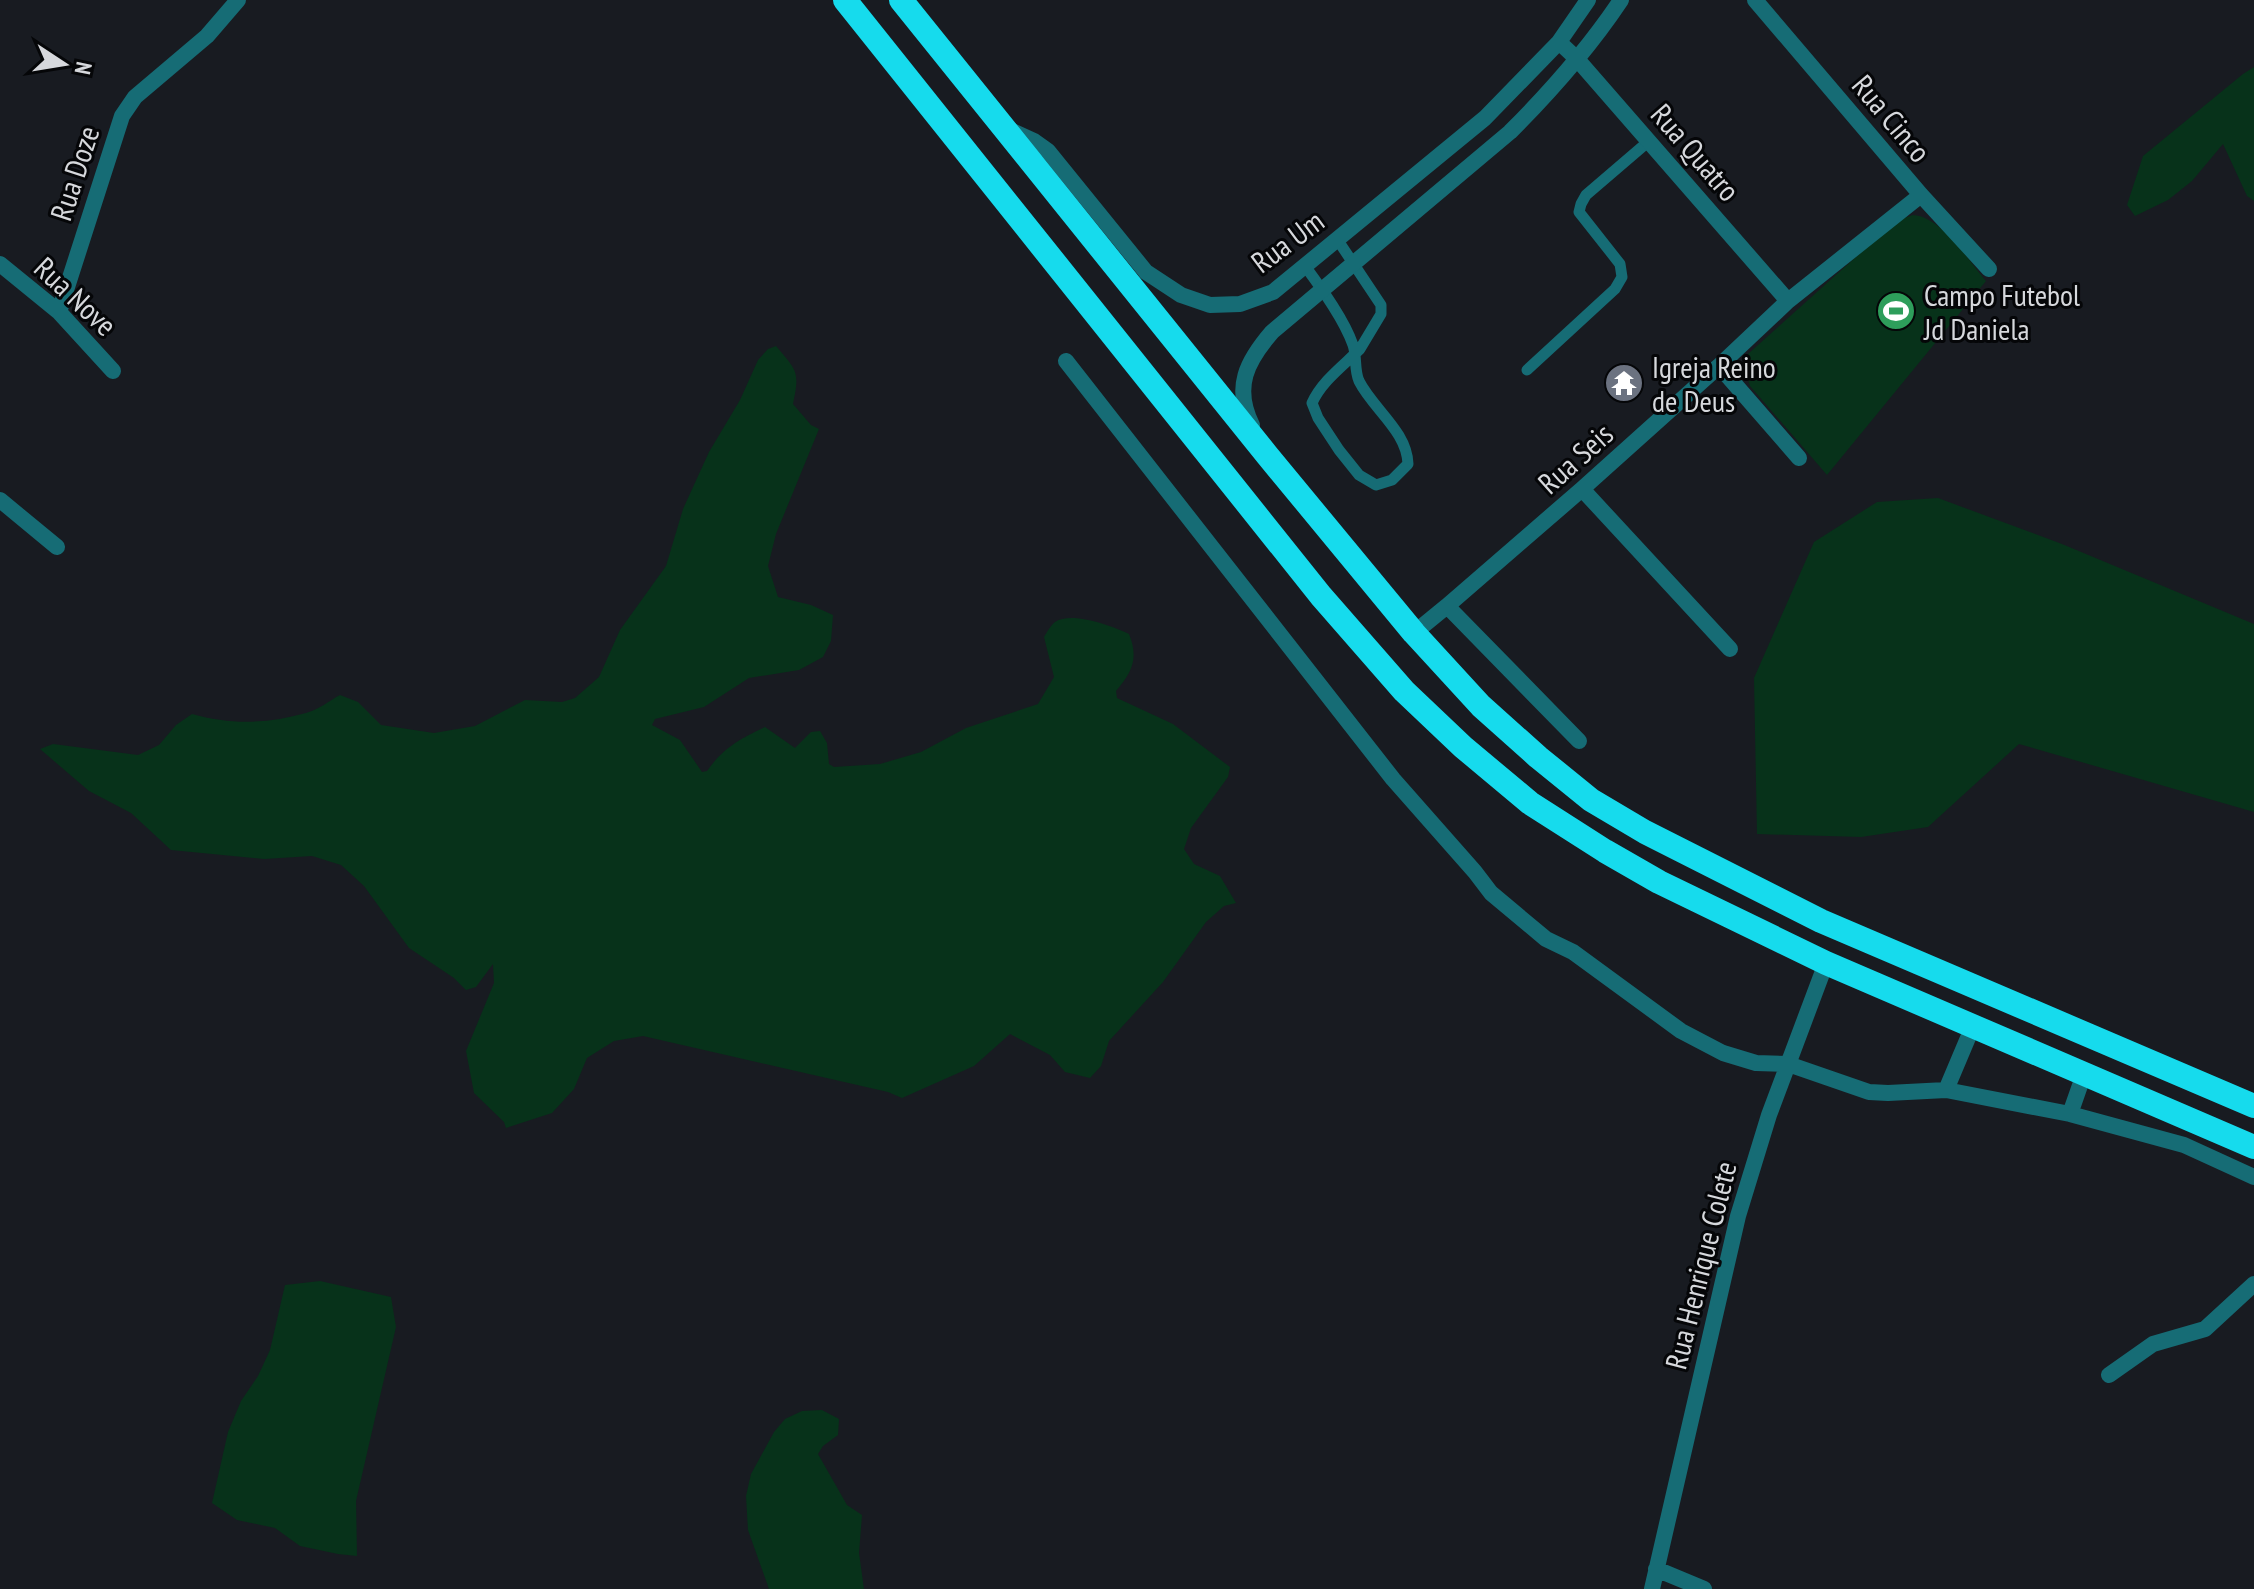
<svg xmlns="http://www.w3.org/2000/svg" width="2254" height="1589" font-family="'PT Sans Narrow',sans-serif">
	<rect width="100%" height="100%" fill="#181b21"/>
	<path fill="#07321a" d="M2254,67V201L2247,196L2223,144L2192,181L2168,200L2135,216L2127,205L2143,156L2243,74Z
		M1913,215C1942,217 1968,260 1986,281L1827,475L1750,386C1746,374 1745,366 1748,354L1896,221Z
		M776,346C797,371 800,371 793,404L811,425L819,429L776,534L768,566L778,597L811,605L833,615L831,641L823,657L799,670L749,678L704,707L655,719L652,725L680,740L702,772L707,771C724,747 740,739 765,727L795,748L811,732L820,731L827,743L829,764L834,767L880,764L921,752L966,728L1038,704L1054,677L1044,637C1047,632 1051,625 1055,622C1072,611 1112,626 1129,634C1139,659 1132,672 1116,691L1117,698L1173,724L1230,767L1228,777L1191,828L1184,849L1194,864L1220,876L1236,903L1224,906L1206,922L1163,982L1109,1041L1101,1066L1090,1078L1065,1072L1050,1055L1010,1034L974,1066L902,1098L888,1092L643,1036L614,1041L587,1058L574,1089L552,1113L506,1128L504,1122L474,1093L466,1051L494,983L493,964L476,987L466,990L454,978L409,948L364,886L341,865L312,856L264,859L171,850L131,813L89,791L40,749L53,744L138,755L159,745L176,725L192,714C231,725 267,724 306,713C318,710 329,701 340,695L358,702L381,725L434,733L475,726L525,700L562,702L575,698L599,677L620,630L666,566L683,509L709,452L740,400L758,360L768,349Z
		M1938,498L2062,544L2254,624V812L2019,744L1928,827L1861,837L1757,834L1754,678L1814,542L1877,502Z
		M320,1281L391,1297L396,1327L356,1501L357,1556L338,1554L300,1546L275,1528L237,1520L212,1503L228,1432L241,1401L258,1376L270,1350L285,1285Z
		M822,1410L839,1419L838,1435L823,1446L818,1454L847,1505L862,1515L859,1553L864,1589H769L748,1530L746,1496L751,1474L774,1432L785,1419L802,1411Z"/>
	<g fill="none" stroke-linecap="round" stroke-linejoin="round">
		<path stroke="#166c75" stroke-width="11" d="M1305,266C1321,288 1344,319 1353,345C1357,356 1354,370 1359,381C1373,409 1407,431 1408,464L1392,480L1376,485L1359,475L1339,450L1318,418L1312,403C1322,381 1343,366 1360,349L1381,314V305L1337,239
			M1527,370L1615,289L1622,277L1620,264L1579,212L1581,204L1586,195L1649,141"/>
		<path stroke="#166c75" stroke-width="16" d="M1755,0L1921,195L1989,269
			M1559,42L1577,59L1788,301
			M1008,129L1034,141L1048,151L1146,272L1181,295L1210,305L1240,304L1273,292L1485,118L1559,42L1588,0
			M0,264L59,312L113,371
			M59,312L122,116L135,97L207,36L238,0
			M1066,361L1393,779L1475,872L1491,893L1546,939L1573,952L1681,1031L1723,1053L1756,1063L1788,1064L1869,1092L1888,1093L1946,1090L2070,1114L2184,1145L2254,1177
			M1719,366L1799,458
			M1252,425C1233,387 1247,361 1272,332L1510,132C1551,91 1589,48 1621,0
			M1582,489L1730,649
			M0,500L57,547
			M1447,606L1579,741
			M1414,633L1447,606L1582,489L1719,366L1788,301L1921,195
			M1946,1090L1973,1026
			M2070,1114L2084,1074
			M2109,1375L2153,1344L2205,1329L2254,1284
			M1656,1569L1704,1589
			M1652,1589L1738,1216L1769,1115L1826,963"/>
		<path stroke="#16dbed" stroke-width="24" d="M845,0L1321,596L1404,691L1463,747L1530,803L1605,851L1659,882L1826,963L2254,1147
			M901,0L1267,455L1414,633L1481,706L1538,757L1591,800L1645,832L1821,921L2254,1106"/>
	</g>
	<defs>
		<g id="stadium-disc" transform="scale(2)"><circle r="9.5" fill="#2e9e5b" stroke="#050608"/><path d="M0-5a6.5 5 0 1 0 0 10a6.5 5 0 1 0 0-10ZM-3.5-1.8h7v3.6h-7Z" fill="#fff"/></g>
		<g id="temple-disc" transform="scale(2)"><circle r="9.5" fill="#6b7280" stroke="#050608"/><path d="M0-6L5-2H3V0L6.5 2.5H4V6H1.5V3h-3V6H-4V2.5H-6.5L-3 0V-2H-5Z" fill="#fff"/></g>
	</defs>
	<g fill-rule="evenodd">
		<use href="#stadium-disc" x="1896" y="311"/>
		<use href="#temple-disc" x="1624" y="383"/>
	</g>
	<g text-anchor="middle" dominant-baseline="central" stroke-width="6" stroke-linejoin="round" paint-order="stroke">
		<g font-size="30" fill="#d6d8dc" stroke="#050608">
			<text transform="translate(1892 118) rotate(50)">Rua Cinco</text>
			<text transform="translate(1696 152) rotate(49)">Rua Quatro</text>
			<text transform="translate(74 173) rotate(-72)">Rua Doze</text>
			<text transform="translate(1287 241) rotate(-37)">Rua Um</text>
			<text transform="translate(76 296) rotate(43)">Rua Nove</text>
			<text transform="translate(1575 458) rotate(-42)">Rua Seis</text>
			<text transform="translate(1700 1265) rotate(-76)">Rua Henrique Colete</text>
		</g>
		<g font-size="30" fill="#d6d8dc" stroke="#050608" text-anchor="start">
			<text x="1924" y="294">Campo Futebol<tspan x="1924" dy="34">Jd Daniela</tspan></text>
			<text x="1652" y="366">Igreja Reino<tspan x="1652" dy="34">de Deus</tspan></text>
		</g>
	</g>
	<g transform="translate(64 64) rotate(102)" stroke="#050608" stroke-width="6" paint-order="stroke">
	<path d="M0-6L14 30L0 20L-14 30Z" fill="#d6d8dc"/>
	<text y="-12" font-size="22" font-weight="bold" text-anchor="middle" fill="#d6d8dc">N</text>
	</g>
</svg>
